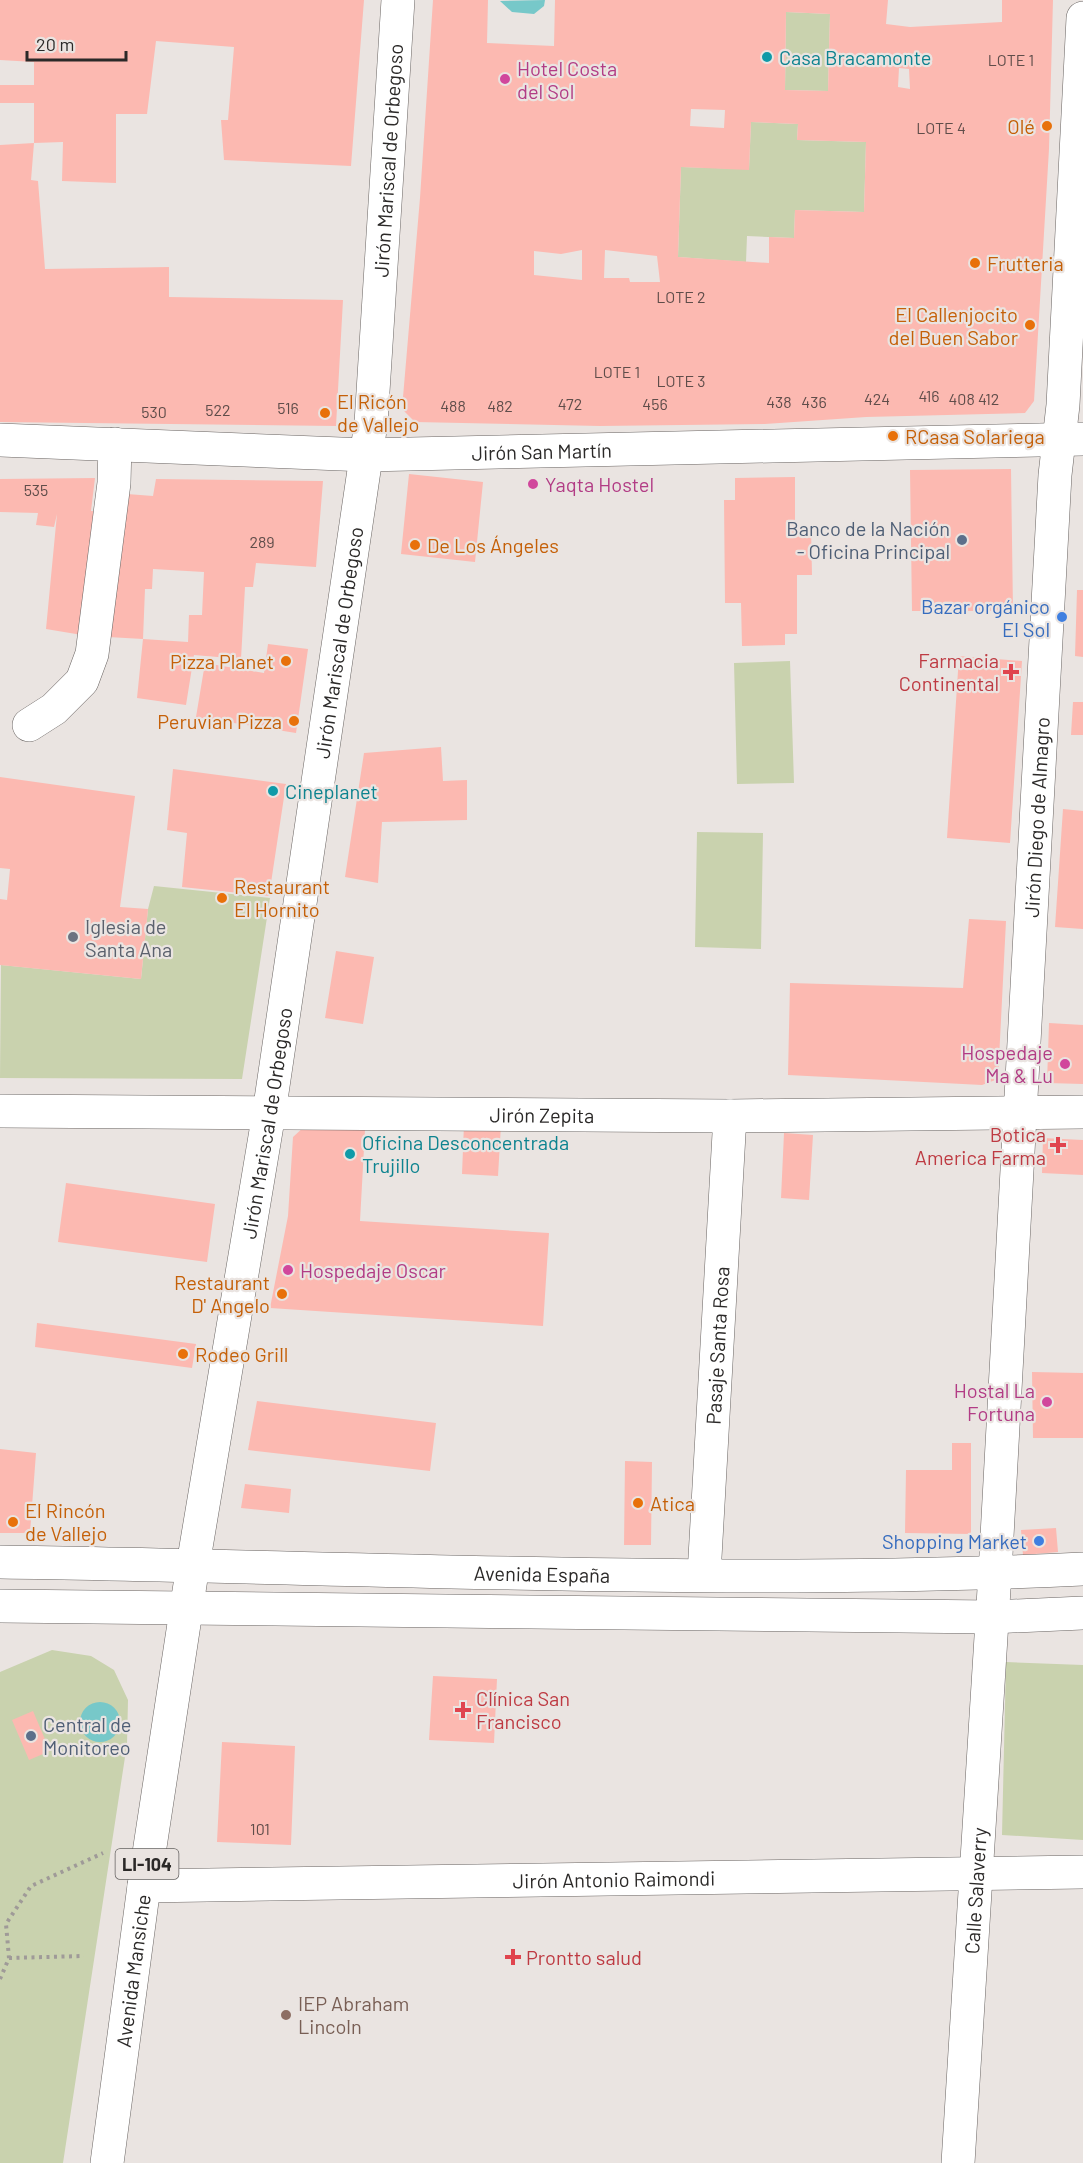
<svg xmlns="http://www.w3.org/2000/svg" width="1083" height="2163" font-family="Barlow,sans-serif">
	<rect width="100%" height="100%" fill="#eae4e1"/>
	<path fill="#c9d2ae" d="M786,12L830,14L828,91L785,90Z
		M751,122L798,124L797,140L866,142L864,212L795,210L794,238L747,236L746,262L678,257L681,167L749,169Z
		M790,661L794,783L737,784L734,663Z
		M697,832L763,833L761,949L695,947Z
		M154,886L270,898L242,1079L0,1078L1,965L141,979L148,909Z
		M52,1650L91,1656L114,1670L128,1700L127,1744L63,2163H0V1672Z
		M1006,1662L1083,1665V1840L1002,1835Z"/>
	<path fill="#77c8c9" d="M545,0L544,6L534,14L512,12L500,1Z
		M80 1722a20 20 0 1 1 40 0a20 20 0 1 1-40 0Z"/>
	<path fill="#fcb9b1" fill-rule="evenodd" d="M0,0H364L351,166L224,160L221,120H228L234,47L156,41L147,114H116V183L62,181L63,142L34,143V103H0V85H34V62L0,60Z
		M433,0H488L487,43L554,46L555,0H888L886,24L910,27L1002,22V0H1053L1049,149L1034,401L1025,413L866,417L765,424L600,426L415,422L402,409L420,198ZM786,12L830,14L828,91L785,90ZM899,68L909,69L910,89L898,87ZM691,109L725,110L724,128L690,126ZM751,122L798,124L797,140L866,142L864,212L795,210L794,238L769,237V263L678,257L681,167L749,170ZM582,250V280L534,275V251L561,254ZM605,250L657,256L660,282H630L629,278H604Z
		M34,143L31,180L38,181L45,269L169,267V297L343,300L336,426L0,422V145Z
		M1011,469L1013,611H912L910,470Z
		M409,474L483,482L475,562L401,554Z
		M795,477V527L811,526L812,575H797V634H785V645L742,646L741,603H725L724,500H735V478Z
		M95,478L91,511L103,512L88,636L46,629L57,514L54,527L36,525L38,513L0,512V479Z
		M156,479L323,481L316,567L256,563L253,587H245L241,659L194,655L186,705L137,698L143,639L188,642L189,615H202L204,572L153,569L152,589H145L143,639L108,637L127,494L153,496Z
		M1077,590H1083V657L1075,656Z
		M268,644L308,649L296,733L196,717L205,663L264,673Z
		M959,656L1022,661L1010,843L947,838Z
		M1073,702H1083V735H1071Z
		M441,747L443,781L467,780V820L382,822L378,883L345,877L364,753Z
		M173,769L286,784L269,896L182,887L187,833L167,830Z
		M0,777L135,796L120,907L148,909L141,979L0,965V899L7,900L10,869L0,868Z
		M1063,809L1083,811V929L1055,927Z
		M969,919L1006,921L998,1079L982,1085L788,1075L790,983L963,988Z
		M336,951L374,957L363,1024L325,1018Z
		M1049,1023L1083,1025V1084L1047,1083Z
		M464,1124L501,1125L498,1176L462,1174Z
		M305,1126L365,1130L360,1221L549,1233L543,1326L270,1308L288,1216L293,1137Z
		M784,1133L813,1135L809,1200L781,1198Z
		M1043,1138L1083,1140V1175L1042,1173Z
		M66,1183L215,1204L207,1262L58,1242Z
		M37,1323L196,1344L192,1368L35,1347Z
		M1032,1372L1083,1373V1438H1033Z
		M257,1401L436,1423L430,1471L248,1450Z
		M952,1443H971V1534L905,1533L906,1470H952Z
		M0,1449L36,1453L30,1533H0Z
		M625,1461L652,1462L651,1545H624Z
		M245,1484L291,1489L289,1513L241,1508Z
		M1056,1528L1058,1552L1023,1555L1021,1530Z
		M433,1676L497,1679L494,1743L429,1740Z
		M33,1711L50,1751L29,1760L12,1720Z
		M222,1742L295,1746L291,1845L217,1842Z"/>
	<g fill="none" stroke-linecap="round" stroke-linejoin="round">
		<g stroke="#6a6563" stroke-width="34">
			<g id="minor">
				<path id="s1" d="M0,440L366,455L1083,439"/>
				<path d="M29,725L54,709L82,681L92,654L114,483L115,444"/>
				<path id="s2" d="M0,1111L730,1116L1083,1112"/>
				<path id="s3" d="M193,1565L269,1113L371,423L398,0"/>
				<path id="s4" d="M704,1575L730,1116"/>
				<path id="s5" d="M144,1886L1083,1872"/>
				<path id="s6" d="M958,2163L995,1573L1055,475L1063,405L1083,18"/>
			</g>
		</g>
		<g stroke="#6a6563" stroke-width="34">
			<g id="major">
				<path id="s7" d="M0,1562C361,1567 723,1586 1083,1569"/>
				<path d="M0,1606L992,1617L1083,1613"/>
			</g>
		</g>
		<g stroke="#6a6563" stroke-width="34">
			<g id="highway">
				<path id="s8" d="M107,2163L144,1886L193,1565"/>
			</g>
		</g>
		<path stroke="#9f9a98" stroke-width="4" stroke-dasharray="3 4.5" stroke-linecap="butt" d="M9,1958L84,1956
			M0,1979L9,1958L6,1924L31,1886L103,1853"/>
		<use href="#minor" stroke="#fff" stroke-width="33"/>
		<use href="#major" stroke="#fff" stroke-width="33"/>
		<use href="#highway" stroke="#fff" stroke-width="33"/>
	</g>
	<g fill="#0f9aa8" stroke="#eae4e1" stroke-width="2">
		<circle cx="767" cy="57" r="6"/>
		<circle cx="273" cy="791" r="6"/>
		<circle cx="350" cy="1154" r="6"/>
	</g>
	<g fill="#d1479c" stroke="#eae4e1" stroke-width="2">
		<circle cx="505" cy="79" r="6"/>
		<circle cx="533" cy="484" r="6"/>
		<circle cx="1065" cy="1064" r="6"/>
		<circle cx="288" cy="1270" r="6"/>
		<circle cx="1047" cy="1402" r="6"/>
	</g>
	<g fill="#e8710a" stroke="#eae4e1" stroke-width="2">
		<circle cx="1047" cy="126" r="6"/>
		<circle cx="975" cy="263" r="6"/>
		<circle cx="1030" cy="325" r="6"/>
		<circle cx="325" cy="413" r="6"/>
		<circle cx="893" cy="436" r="6"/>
		<circle cx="415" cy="545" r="6"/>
		<circle cx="286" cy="661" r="6"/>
		<circle cx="294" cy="721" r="6"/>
		<circle cx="222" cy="898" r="6"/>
		<circle cx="282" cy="1294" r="6"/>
		<circle cx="183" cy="1354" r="6"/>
		<circle cx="638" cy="1503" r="6"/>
		<circle cx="13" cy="1522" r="6"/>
	</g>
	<g fill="#5c6f8a" stroke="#eae4e1" stroke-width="2">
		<circle cx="962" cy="540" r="6"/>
		<circle cx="31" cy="1736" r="6"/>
	</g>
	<g fill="#3f7fe0" stroke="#eae4e1" stroke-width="2">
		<circle cx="1062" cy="617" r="6"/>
		<circle cx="1039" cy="1541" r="6"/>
	</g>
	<g fill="#e0444e" stroke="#eae4e1" stroke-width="2">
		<path d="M1008 663h6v6h6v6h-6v6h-6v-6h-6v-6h6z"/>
		<path d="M1055 1136h6v6h6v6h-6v6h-6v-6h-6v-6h6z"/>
		<path d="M460 1701h6v6h6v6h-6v6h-6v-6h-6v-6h6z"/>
		<path d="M510 1948h6v6h6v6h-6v6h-6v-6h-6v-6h6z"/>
	</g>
	<circle fill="#6b7280" stroke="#eae4e1" stroke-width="2" cx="73" cy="937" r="6"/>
	<circle fill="#8d6e63" stroke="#eae4e1" stroke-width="2" cx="286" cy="2015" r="6"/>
	<g text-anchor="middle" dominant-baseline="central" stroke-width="4.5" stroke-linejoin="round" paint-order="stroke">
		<g font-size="16" fill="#5f4d4a">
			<text x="1011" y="59">LOTE 1</text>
			<text x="941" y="127">LOTE 4</text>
			<text x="681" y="296">LOTE 2</text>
			<text x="617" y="371">LOTE 1</text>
			<text x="681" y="380">LOTE 3</text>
			<text x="929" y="395">416</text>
			<text x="877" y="398">424</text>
			<text x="974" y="398">408 412</text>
			<text x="779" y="401">438</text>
			<text x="814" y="401">436</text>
			<text x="570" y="403">472</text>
			<text x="655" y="403">456</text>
			<text x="453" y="405">488</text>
			<text x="500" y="405">482</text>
			<text x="288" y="407">516</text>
			<text x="218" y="409">522</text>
			<text x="154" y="411">530</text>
			<text x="36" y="489">535</text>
			<text x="262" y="541">289</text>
			<text x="260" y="1828">101</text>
		</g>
		<rect fill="#eae4e1" stroke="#646160" stroke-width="1.5" x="115.5" y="1849" width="63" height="30" rx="4.5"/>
		<g font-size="18" font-weight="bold" fill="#2b2928">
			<text x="147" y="1864">LI-104</text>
		</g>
		<g font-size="20" fill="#0d838f" stroke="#eae4e1" text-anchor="start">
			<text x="779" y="57">Casa Bracamonte</text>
			<text x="285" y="791">Cineplanet</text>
			<text x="362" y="1142">Oficina Desconcentrada<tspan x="362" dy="23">Trujillo</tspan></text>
		</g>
		<g font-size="20" fill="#b23c85" stroke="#eae4e1" text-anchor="start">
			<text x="517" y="68">Hotel Costa<tspan x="517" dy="23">del Sol</tspan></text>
			<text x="545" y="484">Yaqta Hostel</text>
			<text x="1053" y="1052" text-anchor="end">Hospedaje<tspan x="1053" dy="23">Ma &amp; Lu</tspan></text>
			<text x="300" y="1270">Hospedaje Oscar</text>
			<text x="1035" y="1390" text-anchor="end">Hostal La<tspan x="1035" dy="23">Fortuna</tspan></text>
		</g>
		<g font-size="20" fill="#c56008" stroke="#eae4e1" text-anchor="start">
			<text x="1035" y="126" text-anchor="end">Olé</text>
			<text x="987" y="263">Frutteria</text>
			<text x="1018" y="314" text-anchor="end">El Callenjocito<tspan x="1018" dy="23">del Buen Sabor</tspan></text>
			<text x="337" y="401">El Ricón<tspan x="337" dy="23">de Vallejo</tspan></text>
			<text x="905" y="436">RCasa Solariega</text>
			<text x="427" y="545">De Los Ángeles</text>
			<text x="274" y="661" text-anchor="end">Pizza Planet</text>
			<text x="282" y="721" text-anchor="end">Peruvian Pizza</text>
			<text x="234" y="886">Restaurant<tspan x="234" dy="23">El Hornito</tspan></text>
			<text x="270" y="1282" text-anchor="end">Restaurant<tspan x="270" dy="23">D' Angelo</tspan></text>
			<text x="195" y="1354">Rodeo Grill</text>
			<text x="650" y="1503">Atica</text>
			<text x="25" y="1510">El Rincón<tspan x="25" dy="23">de Vallejo</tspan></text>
		</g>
		<g font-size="20" fill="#2b2928" stroke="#eae4e1">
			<text stroke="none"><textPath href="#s3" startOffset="1419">Jirón Mariscal de Orbegoso</textPath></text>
			<text stroke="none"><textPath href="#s1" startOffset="542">Jirón San Martín</textPath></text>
			<text stroke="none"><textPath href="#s3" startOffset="934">Jirón Mariscal de Orbegoso</textPath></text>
			<text stroke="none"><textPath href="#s6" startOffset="1348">Jirón Diego de Almagro</textPath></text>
			<text stroke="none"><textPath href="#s2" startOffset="542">Jirón Zepita</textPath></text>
			<text stroke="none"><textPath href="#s3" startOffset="448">Jirón Mariscal de Orbegoso</textPath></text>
			<text stroke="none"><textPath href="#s4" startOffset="230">Pasaje Santa Rosa</textPath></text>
			<text stroke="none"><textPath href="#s7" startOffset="542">Avenida España</textPath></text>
			<text stroke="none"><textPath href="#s5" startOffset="470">Jirón Antonio Raimondi</textPath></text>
			<text stroke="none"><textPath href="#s6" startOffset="273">Calle Salaverry</textPath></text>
			<text stroke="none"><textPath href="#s8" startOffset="194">Avenida Mansiche</textPath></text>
		</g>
		<g font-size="20" fill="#4e5e75" stroke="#eae4e1" text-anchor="end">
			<text x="950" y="528">Banco de la Nación<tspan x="950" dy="23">- Oficina Principal</tspan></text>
			<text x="43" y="1724" text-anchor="start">Central de<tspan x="43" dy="23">Monitoreo</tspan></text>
		</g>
		<g font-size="20" fill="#366cbe" stroke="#eae4e1" text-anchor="end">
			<text x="1050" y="606">Bazar orgánico<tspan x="1050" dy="23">El Sol</tspan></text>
			<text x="1027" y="1541">Shopping Market</text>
		</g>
		<g font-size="20" fill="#be3a42" stroke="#eae4e1" text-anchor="end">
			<text x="999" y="660">Farmacia<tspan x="999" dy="23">Continental</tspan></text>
			<text x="1046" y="1134">Botica<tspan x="1046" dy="23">America Farma</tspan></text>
			<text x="476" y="1698" text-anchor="start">Clínica San<tspan x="476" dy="23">Francisco</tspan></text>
			<text x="526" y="1957" text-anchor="start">Prontto salud</text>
		</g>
		<g font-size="20" fill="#5b616d" stroke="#eae4e1" text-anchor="start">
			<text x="85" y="926">Iglesia de<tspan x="85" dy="23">Santa Ana</tspan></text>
		</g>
		<g font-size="20" fill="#785e54" stroke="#eae4e1" text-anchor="start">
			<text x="298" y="2003">IEP Abraham<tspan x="298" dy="23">Lincoln</tspan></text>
		</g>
	</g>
	<path d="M27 51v9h99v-9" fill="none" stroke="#2b2928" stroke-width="3"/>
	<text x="36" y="51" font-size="18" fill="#2b2928" stroke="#eae4e1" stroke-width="4.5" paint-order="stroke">20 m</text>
</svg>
